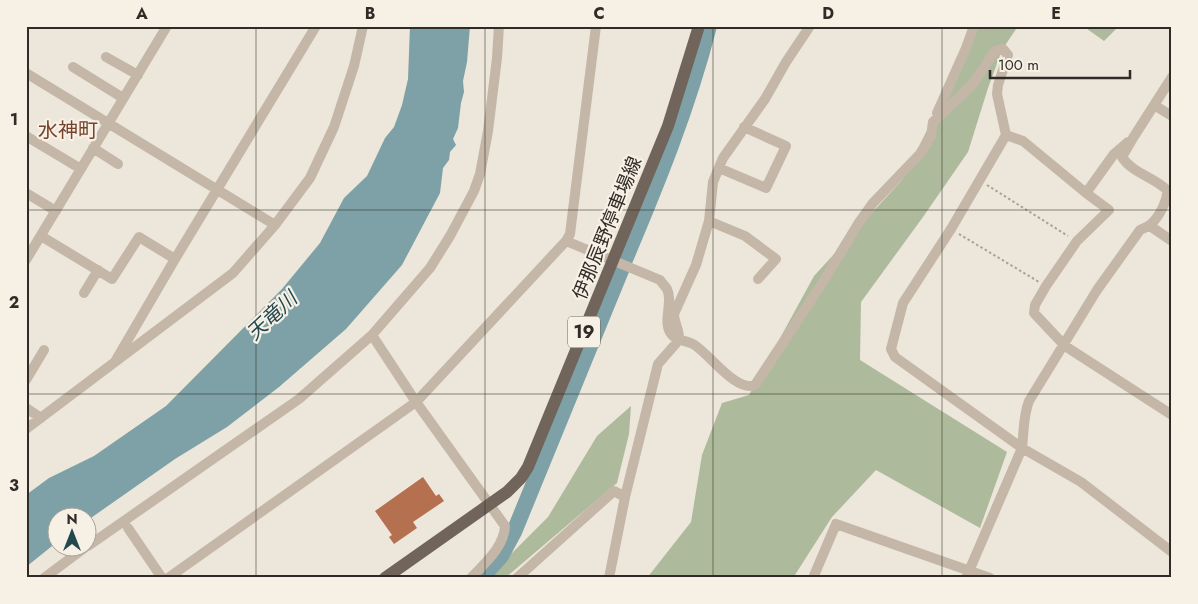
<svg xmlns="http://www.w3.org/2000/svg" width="1198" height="604" font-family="Jost,'Noto Sans JP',sans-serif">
	<rect width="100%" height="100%" fill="#ede6da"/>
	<path fill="#aeba9c" d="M975,26H1018L1002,50L988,88L968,152L923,217L861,302L860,360L1007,452L980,528L876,470L832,517L793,578H647L691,522L702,455L722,403L749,395L814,276L902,180L973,39Z
		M1083,26H1119L1104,41Z
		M631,406L629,434L617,483L505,578H487L548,517L597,436Z"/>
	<path fill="#7da1a6" d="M410,26H470L467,62L463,81L464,92L461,103L458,128L453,139L456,145L450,152L449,160L443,168L440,193L402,265L346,329L279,387L227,427L175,459L88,520V516H58L57,542L26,567V495L49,478L94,456L166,406L282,289L320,243L344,198L367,176L385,138L394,127L402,105L408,79Z"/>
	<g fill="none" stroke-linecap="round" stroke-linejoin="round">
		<path stroke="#7da1a6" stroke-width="16" d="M624,262C657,184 688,108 709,26
			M481,578L501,556L514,532L622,268"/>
	</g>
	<path fill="#b57050" d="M423,477L436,496L439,494L444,501L413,522L417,528L394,544L389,537L392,535L375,511Z"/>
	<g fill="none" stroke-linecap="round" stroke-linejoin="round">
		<path stroke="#afa192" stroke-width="2" stroke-dasharray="2.5 2.5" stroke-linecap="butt" d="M987,185L1068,236
			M959,234L1039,282"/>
		<path stroke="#c4b7a8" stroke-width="10" d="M106,57L138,75
			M73,67L123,98
			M26,73L275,225
			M1154,105L1172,116
			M937,113L966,48L974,26
			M1006,135L1023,141L1086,193L1109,210L1077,241L1046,286L1035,305L1034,313L1065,346L1172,415
			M26,136L81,169
			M93,148L118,164
			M719,168L766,188L786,146L744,127
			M26,193L56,211
			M1086,193L1114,154L1128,142
			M709,221L745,236L776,259L758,279
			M1150,226L1172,241
			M41,236L112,279L139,237L175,259
			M566,241L660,280C662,283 665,286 667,289C674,303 661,322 672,335C677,341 686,340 693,344C709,353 736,393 755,385L821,285L858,224L873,203L920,154L931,136L933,122L972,85L995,51L1003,49L1008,55L998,85L997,94L1006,135L951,229L903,303L891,349L895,357L1022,448L1081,482L1172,552
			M26,260L167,26
			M84,293L98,270
			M372,335L416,402L505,526C504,547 485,563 471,578
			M116,360L175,259L316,26
			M26,380L44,350
			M26,408L41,418
			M26,429L233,273L275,225L310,178L334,127L354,66L363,26
			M128,528L162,578
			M88,546L299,399L372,335L430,268L450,236L474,191L480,174L488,131L497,58L499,26
			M44,578L87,546
			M168,578L416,402L566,241L570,234L596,26
			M517,578L614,491L625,497
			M609,578L625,497L658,364L679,340C680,331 674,323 674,314L696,265L709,221L713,182L723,158L765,99L786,62L810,26
			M813,578L836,524L990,578
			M966,578L1022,448C1024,432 1023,416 1029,401L1097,290L1140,230C1144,228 1148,227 1151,224C1159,217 1168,200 1167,190C1154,177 1132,173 1122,157L1133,138L1172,77"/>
		<path stroke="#71645a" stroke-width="12" d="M385,578L507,492L521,478L528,467L668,126L699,26"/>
	</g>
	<path fill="none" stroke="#312b27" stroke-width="1" stroke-opacity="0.55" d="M256,26V578M485,26V578M713,26V578M942,26V578M26,210H1172M26,394H1172"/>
	<g text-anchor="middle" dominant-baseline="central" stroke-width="4.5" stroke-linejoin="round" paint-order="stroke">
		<rect fill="#f6f0e5" stroke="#6c6660" stroke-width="1" x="568" y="316.5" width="32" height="31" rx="4"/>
		<g font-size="18" font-weight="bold" fill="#312b27">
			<text x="584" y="332">19</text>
		</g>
		<g font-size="19" fill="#312b27" stroke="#f6f0e5">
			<text transform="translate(607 228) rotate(-68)">伊那辰野停車場線</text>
		</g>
		<g font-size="20" fill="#76422b" stroke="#f6f0e5">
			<text x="68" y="130">水神町</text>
		</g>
		<g font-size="20" font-style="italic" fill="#22474d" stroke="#f6f0e5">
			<text transform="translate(272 316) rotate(-43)">天竜川</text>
		</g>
	</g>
	<rect width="1198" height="604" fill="none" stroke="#f6f0e5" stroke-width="55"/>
	<g transform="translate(72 532)"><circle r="24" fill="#f6f0e5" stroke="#a7a199"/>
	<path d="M0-4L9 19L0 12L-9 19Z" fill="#22474d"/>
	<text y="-8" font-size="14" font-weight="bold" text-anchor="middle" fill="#312b27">N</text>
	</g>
	<path d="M990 70v8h140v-8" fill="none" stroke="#312b27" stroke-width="2.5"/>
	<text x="998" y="70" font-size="15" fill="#312b27" stroke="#f6f0e5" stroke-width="4" paint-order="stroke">100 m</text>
	<rect x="28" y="28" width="1142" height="548" fill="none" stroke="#312b27" stroke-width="2"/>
	<g font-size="16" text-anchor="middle" font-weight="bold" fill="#312b27">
		<text x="142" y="19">A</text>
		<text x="370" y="19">B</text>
		<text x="599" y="19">C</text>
		<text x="828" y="19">D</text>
		<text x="1056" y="19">E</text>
		<text x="14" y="125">1</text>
		<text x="14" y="308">2</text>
		<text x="14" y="491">3</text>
	</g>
</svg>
